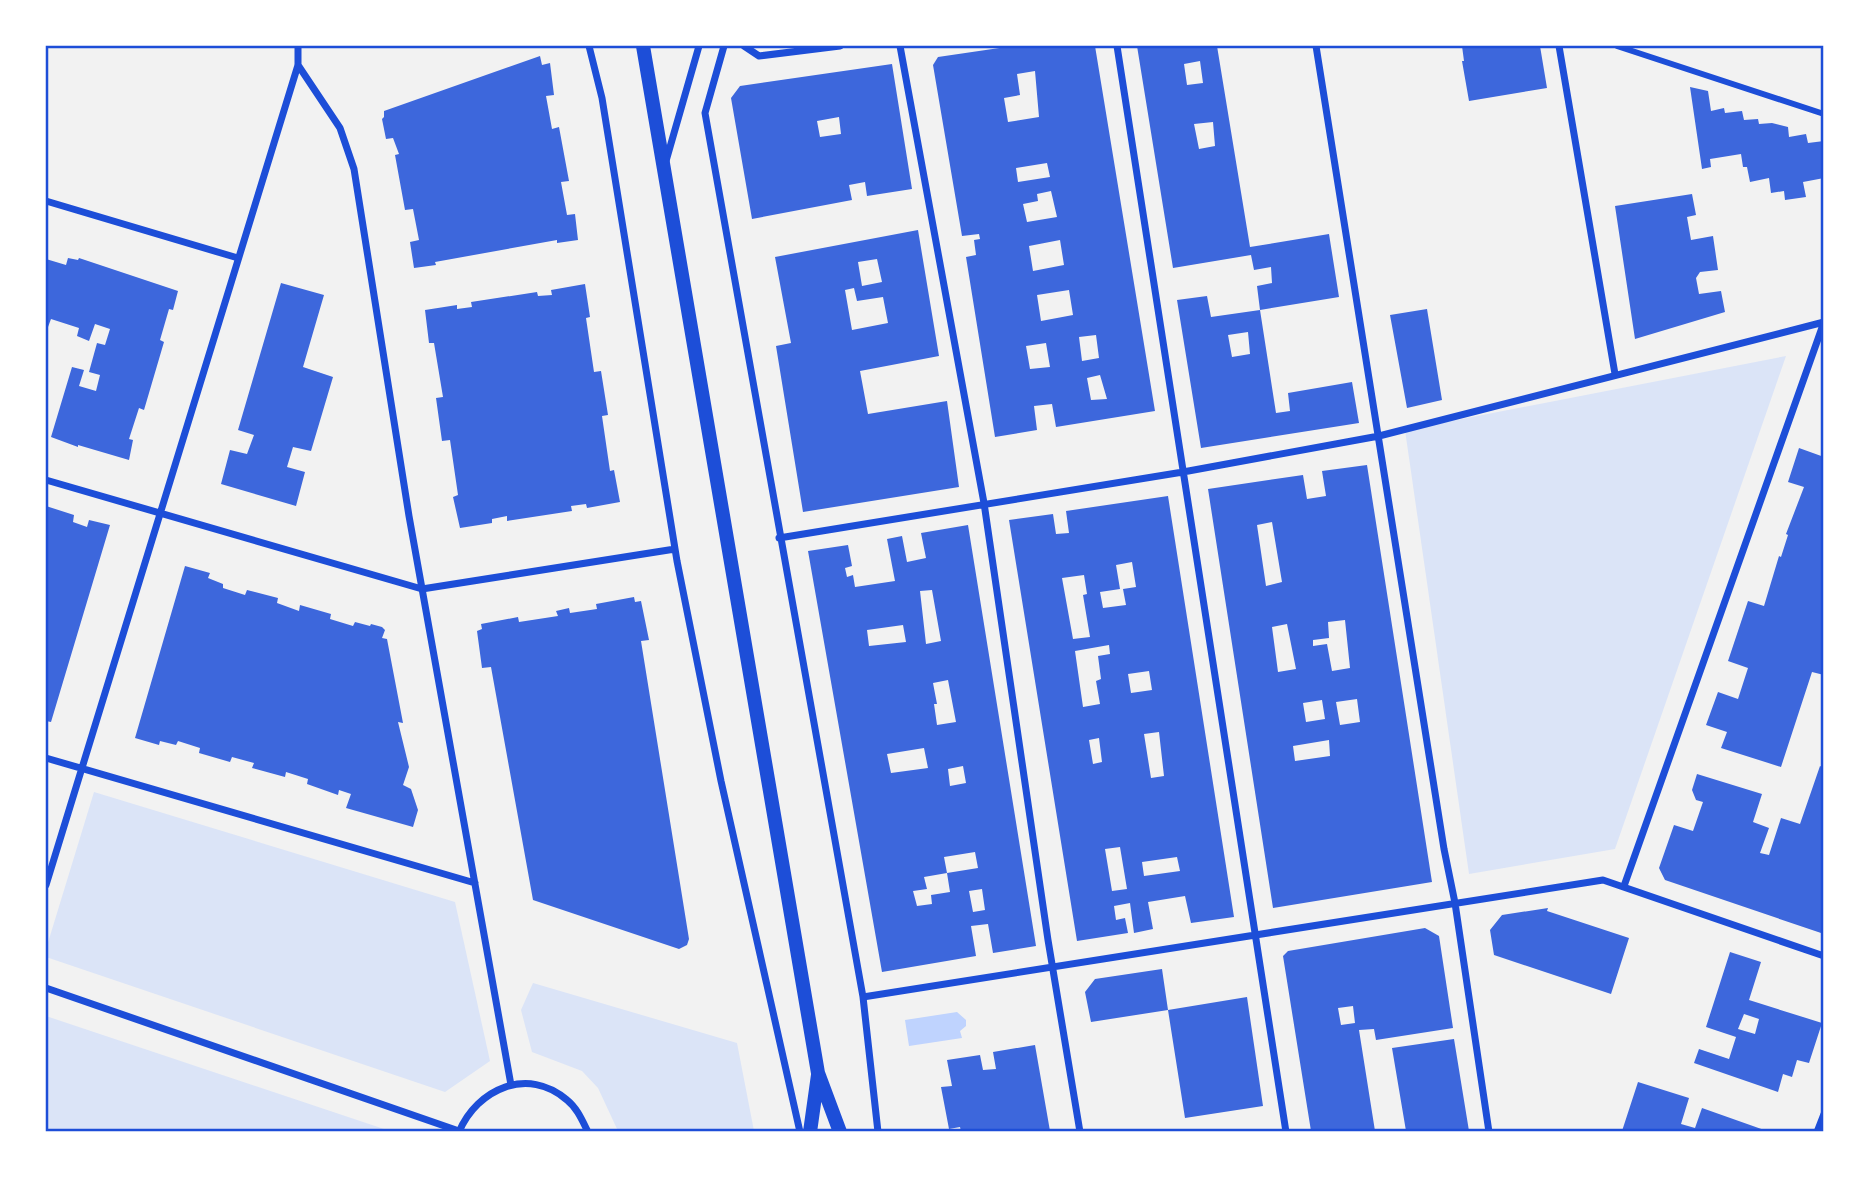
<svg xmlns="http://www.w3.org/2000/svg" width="1869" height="1177" font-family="'Titillium Web',sans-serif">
	<rect width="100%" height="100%" fill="#f2f2f2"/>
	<path fill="#dbe4f7" d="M1786,356L1615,849L1469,874L1405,430Z
		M94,792L455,902L490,1061L445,1092L46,957V949Z
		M533,983L737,1043L754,1131H618L598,1088L582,1071L532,1052L521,1010Z
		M46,1016L390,1131H46Z"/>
	<path fill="#bfd3fe" d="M957,1012L966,1020V1026L960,1031L962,1038L909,1046L905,1020Z"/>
	<path fill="#3d67dc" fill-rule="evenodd" d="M1013,46H1095L1155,411L1056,427L1052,404L1034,406L1037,430L995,437L966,257L976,255L974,240L980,239L979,234L962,236L933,65L938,57ZM1035,71L1039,117L1008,122L1004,98L1020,95L1017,74ZM1047,163L1050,177L1018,182L1016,168ZM1051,191L1057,217L1027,222L1023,204L1038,201L1037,194ZM1060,240L1064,265L1033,271L1029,246ZM1069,290L1073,315L1041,321L1037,295ZM1096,335L1099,358L1082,361L1079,337ZM1046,343L1050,367L1030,369L1026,346ZM1100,375L1107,399L1091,400L1087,378Z
		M1137,46H1217L1250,247L1329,234L1339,297L1260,310L1257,286L1272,283L1271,267L1254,270L1251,255L1173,268ZM1200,61L1203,83L1187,85L1184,64ZM1213,122L1215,146L1199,149L1194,124Z
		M1462,46H1540L1547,88L1469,101L1462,61H1464Z
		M540,56L542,65L550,63L554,95L546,96L552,129L559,127L569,181L561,182L567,215L575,214L578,240L557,243V240L435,262L436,265L414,268L410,242L419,240L413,209L405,210L395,155L399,154L393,138L386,139L382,119L384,117V111Z
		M892,64L912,189L867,196L865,182L849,185L852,200L752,219L731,98L740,86ZM839,117L841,134L820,137L817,121Z
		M1690,87L1708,91L1711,111L1724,108L1725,113L1742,111L1744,120L1758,119L1759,124L1772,123L1788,127L1789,137L1806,134L1808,143L1824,141V178L1803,182L1806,197L1785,200L1784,191L1771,193L1769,178L1750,182L1747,167H1743L1741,154L1710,159L1711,167L1702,169Z
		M1692,194L1696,215L1687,217L1691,240L1713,236L1718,270L1700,272L1696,278L1699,294L1721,291L1725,312L1635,339L1615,206Z
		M918,230L939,356L860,371L868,414L947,401L959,487L803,512L776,346L791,343L775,257ZM877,259L882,282L862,286L858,262ZM854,288L857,301L883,297L888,323L852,330L845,290Z
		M68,258L78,260L79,258L178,291L173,310L169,309L160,340L164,342L144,410L139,408L129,439L133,440L129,460L78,445V447L51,437L72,367L84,370L79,386L96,391L100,375L89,372L97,343L105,345L110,329L95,324L89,341L77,336L79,328L51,319L48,327L46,326V259L66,265Z
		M281,283L324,295L303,367L333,377L311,451L293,447L287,467L305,472L296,506L221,484L230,450L247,454L254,435L238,430Z
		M585,284L590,317L586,318L594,372L601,371L608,415L602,416L610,471L614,470L620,502L587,508L586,504L571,506L572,511L507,521V516L492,519V523L460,528L453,497L458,495L450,440L442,441L436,398L443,397L434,343H429L425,310L457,305V309L472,307L471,302L537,292L538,296L552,295L551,290Z
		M1207,296L1211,317L1260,310L1276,413L1290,411L1288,393L1352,382L1359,423L1201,448L1177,300ZM1248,332L1250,354L1232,357L1228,335Z
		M1427,309L1442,400L1407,408L1390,315Z
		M1799,448L1824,457V675L1812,672L1781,767L1721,748L1727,732L1706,725L1718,692L1738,699L1748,668L1728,661L1748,601L1764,606L1779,556L1781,557L1788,535L1786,534L1804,487L1788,482Z
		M1367,465L1432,882L1273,908L1208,489L1303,475L1307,499L1326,496L1322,471ZM1272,522L1282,582L1266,586L1257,525ZM1345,620L1350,668L1332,671L1327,644L1313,646V640L1329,638L1328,622ZM1287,624L1296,669L1278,672L1272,627ZM1357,699L1360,722L1340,725L1336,702ZM1322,700L1325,719L1306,722L1303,703ZM1329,740L1330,756L1295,761L1293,746Z
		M1168,496L1234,917L1191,923L1185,896L1148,902L1153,929L1134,933L1130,903L1114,906L1116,920L1125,918L1128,933L1077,941L1009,520L1053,514L1056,534L1069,533L1066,511ZM1132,562L1136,587L1123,589L1126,605L1103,608L1100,592L1120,589L1116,565ZM1084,575L1087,594L1083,595L1090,637L1073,639L1062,578ZM1109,645L1110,654L1098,656L1101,679L1096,681L1100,704L1083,707L1075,651ZM1149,671L1152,690L1131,693L1128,674ZM1159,732L1164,776L1151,778L1144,734ZM1099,738L1102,762L1093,764L1089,740ZM1120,847L1127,889L1112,891L1105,849ZM1177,857L1180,871L1144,876L1142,862Z
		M46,506L74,515L73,522L87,527L89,520L110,525L51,722L46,721Z
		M968,525L1036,946L993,953L988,924L971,926L976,956L882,972L808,551L848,545L852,566L845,568L847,577L853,575L855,587L895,581L887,539L902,536L907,562L926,558L921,533ZM932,590L941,641L926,644L920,591ZM903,625L906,642L869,646L867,630ZM948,680L956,722L937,725L934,704H937L933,683ZM924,748L928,768L891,773L887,754ZM963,766L966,783L950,786L948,769ZM975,852L978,868L947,873L944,857ZM947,873L950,892L931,895L932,904L917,906L913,891L927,889L924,877ZM982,889L985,910L973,912L969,891Z
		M185,566L210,573L208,578L223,584V588L245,595L247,590L278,598L277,603L299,611L300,605L331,614L330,619L353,626L355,622L370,626L371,624L382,627L385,630L382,638L387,639L403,723L398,722L409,767L403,785L411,789L418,810L413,827L346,808L351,794L339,790L338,795L307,784L308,779L286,772L285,777L252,768L254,763L232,757L230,762L199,753L200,748L178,741L176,745L160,741L159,745L135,738Z
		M634,597L635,602L641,601L649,640L641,641L689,939L687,945L679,949L533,900L491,667L482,668L477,631L482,629L481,624L518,617L519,622L558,616L556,611L569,608L570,613L597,609L596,604Z
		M1820,766L1824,768V934L1665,880L1659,868L1674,825L1693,831L1703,802L1696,800L1692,790L1697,774L1762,794L1753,822L1769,828L1760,853L1769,855L1781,818L1800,824Z
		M1548,908L1547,911L1629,938L1611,994L1494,955L1490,930L1502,915Z
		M1425,928L1439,936L1453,1028L1376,1040L1374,1029L1359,1030L1375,1131H1311L1283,956L1288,951ZM1353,1006L1355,1023L1341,1025L1338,1008Z
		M1730,952L1761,962L1749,1000L1822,1023L1809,1063L1797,1060L1792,1077L1783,1074L1778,1092L1694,1063L1699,1049L1729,1059L1736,1037L1706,1027ZM1744,1014L1759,1019L1755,1034L1738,1029Z
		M1162,969L1168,1010L1091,1022L1085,992L1095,979Z
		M1247,997L1263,1106L1185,1118L1168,1010Z
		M1454,1039L1469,1131H1406L1392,1048Z
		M1035,1045L1050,1131H1008L1007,1129L994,1131H961L960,1127L949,1129L941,1087L952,1086L947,1060L980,1055L983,1070L996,1069L993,1052Z
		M1638,1082L1689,1098L1681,1124L1695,1128L1702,1108L1767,1131H1622Z"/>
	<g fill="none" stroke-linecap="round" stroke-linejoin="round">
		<path stroke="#1d4ed8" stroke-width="6" d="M1617,46L1824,114"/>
		<path stroke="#1d4ed8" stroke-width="7" d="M589,46L602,98L677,561L721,781L800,1132
			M724,46L705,113L863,997L878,1132
			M744,46L759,56L840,46
			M900,46L984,503L1048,940L1080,1132
			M1117,46L1286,1132
			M1316,46L1444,849L1455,903L1489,1132
			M1559,46L1615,374
			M298,65L340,128L354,169L409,516L511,1085
			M666,161L699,46
			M46,201L238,258
			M46,480L422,589L675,549
			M779,538L1183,472L1379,436L1824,322
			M46,758L475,883
			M46,885L298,65V46
			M1624,886L1824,322
			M46,988L459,1131
			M863,997L1603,880L1824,956
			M459,1132C477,1089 528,1066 567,1100C577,1108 582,1120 588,1132
			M1817,1132L1824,1114"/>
		<path stroke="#1d4ed8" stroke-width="14" d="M643,46L818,1073L840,1132
			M810,1132L818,1075"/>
	</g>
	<rect width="1869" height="1177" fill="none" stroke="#ffffff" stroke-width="94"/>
	<rect x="47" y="47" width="1775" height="1083" fill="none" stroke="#1d4ed8" stroke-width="2.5"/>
</svg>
